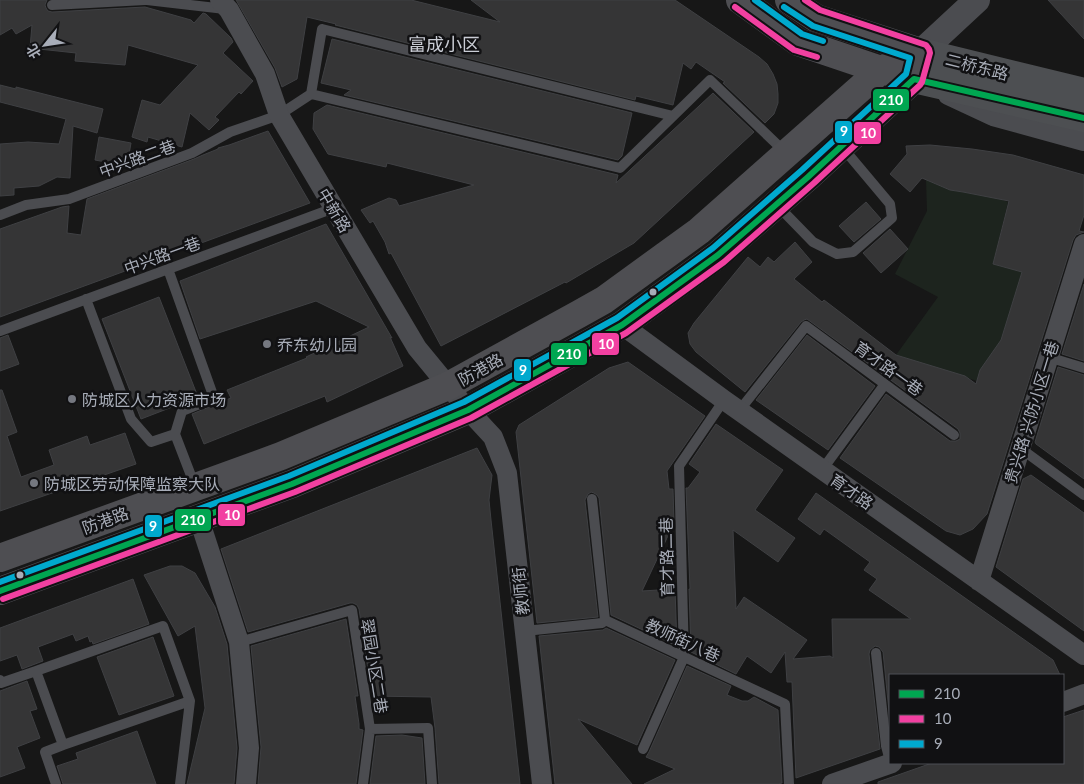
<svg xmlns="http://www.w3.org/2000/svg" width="1084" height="784" font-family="Lato,'Noto Sans SC',sans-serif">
	<rect width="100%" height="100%" fill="#171717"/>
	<path fill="#1d241e" d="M926,180L950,190L963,192L1000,199L1008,202L993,264L1022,272L1001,340L980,371L977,381L896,355L938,297L895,274L927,211Z"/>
	<path fill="#353536" stroke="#3f4043" d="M0,0H47L45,5L46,8L48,11L52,12L145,7L191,20L194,23L203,13L206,14L231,38L233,42L223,53L253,81L241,94L239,92L215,117L219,120L209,130L190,113L182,147L148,137L147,142L132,137L142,100L160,105L198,65L128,45L125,65L75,61L76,53L30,48L32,25L16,34L12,28L0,35Z
		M236,0H411L500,22L471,0H675L759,57L767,64L773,74L777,84L778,94V103L774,114L765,123L723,83L725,82L696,62L691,69L683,63L673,105L636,96L635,100L335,25L336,24L307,17L297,79L282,87L275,68Z
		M1048,0H1084V39Z
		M332,39L632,113L622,156L618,160L344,95L351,90L321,83Z
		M0,85L16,89V87L103,109L97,133L73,126L70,178L57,177L39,186L14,188V195L0,196V144L28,142L59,144L66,119L0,102Z
		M713,93L754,132L634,243L566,283L565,282L441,346L391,253L389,254L385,242L373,221L370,223L361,210L389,198L396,200L399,206L474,185L387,163L386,167L328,154L313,129L314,113L327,105L618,175L616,183Z
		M268,131L310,203L0,317V229L62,207L69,206L67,233L81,235L87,199L194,159L203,155L218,149V148L229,145Z
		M99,137L131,143L127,166L95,160Z
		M930,145L972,149L1013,155L1084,175V215L1079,231L1084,232L1076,235L1073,240L987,514L973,529L960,535L946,531L840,458L886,394L950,441H956L960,439V433L958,429L807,319L804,320L801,322L745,392L696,352L690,344L688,333L694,323L748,257L760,267L768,257L774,262L795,242L812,262L794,279L822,302L824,300L896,355L965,376L976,384L980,370L1001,340L1022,272L993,264L1009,201L963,192L950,190L922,178L910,192L890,174L907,154L906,146Z
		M866,202L881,219L854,242L839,226Z
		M326,224L392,338L390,337L403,366L327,402L325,396L204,444L192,414L231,398L227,390L307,358L306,357L369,327L316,301L200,339L180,281Z
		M890,229L908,249L881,273L863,253Z
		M1084,284V361L1062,354Z
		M159,297L198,397L141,419L102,319Z
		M8,335L19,364L0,371V338Z
		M807,335L875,386L828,450L756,400Z
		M628,362L705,416L667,471L669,489H673L674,523L642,591L675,589L677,646L611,615L599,498L597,495L594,493L591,492L588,494L585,500L598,617L537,623L516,432L519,425L609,368Z
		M1058,367L1084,375V479L1036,444L1035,442Z
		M0,390H2L17,432L7,436L21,477L54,465L49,450L87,436L90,445L125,433L136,464L0,511Z
		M716,424L783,470L755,510L795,538L778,562L733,530L736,609L744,597L807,640L793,659L830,656L833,658L832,619H911L869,590L877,579L864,570L870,562L824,529L820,535L798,519L816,493L1053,660L1060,675H890V721L883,652L879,647L875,646L870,650L869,654L880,749L796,778L792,682H787L785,652L771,673L747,656L736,674L691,652L689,589H690L686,488H688L700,472L689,464Z
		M477,448L492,475L489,500L491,520L520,784H439L435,728L431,697L372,696L359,609L357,605L353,603H350L248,632L221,549Z
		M1031,475L1084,513V631L996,567L1023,479Z
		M170,566H182L195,573L215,607L227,644L237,748L234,784H187L205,708L195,626L178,636L144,575Z
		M133,579L149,624L93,644L92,641L90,642L88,636L76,641L73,634L38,647L43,661L22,669L17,655L0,661V628Z
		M346,619L358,696H355L359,724V729L363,730L356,784H258L261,747L251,646Z
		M606,628L675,660L637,745L578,719L632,784H555L539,636L603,630Z
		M153,637L174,696L119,715L97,657Z
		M687,666L731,686L727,695L742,701H748L754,697L778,710L782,783L778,784H644L675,769L646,757L649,752Z
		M27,681L37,709L30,711L40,738L17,747L25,768L0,777V691Z
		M1084,710V784H878V782L932,763H1063V717Z
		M137,731L156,784H63L57,766L78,759L76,753Z
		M402,735L422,738L425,784H370L376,736Z"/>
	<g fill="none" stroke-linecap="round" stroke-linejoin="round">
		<path stroke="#4b4c50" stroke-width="10" d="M147,0L225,9
			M52,5L145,0
			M311,94L322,29L673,116
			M777,205L813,242L837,254L853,252L892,218L890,204L843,148
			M0,215L26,205L69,199L192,153L230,132L279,115L311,94L620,168L710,80L786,153
			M168,269L214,398L182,411L175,434L195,486
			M86,299L131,419L151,442L175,434
			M0,331L334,208
			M1048,357L1084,368
			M739,411L806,326L954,435
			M1020,448L1084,495
			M822,470L885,384
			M592,499L605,620L785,704L789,784
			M525,631L602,623L605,620
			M239,642L352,610L370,729L363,784
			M876,653L886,746L890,761
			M36,671L163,626L190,701L63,745
			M0,680L1,683L36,671L63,745L45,752L56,784
			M370,729L428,728L432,784
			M643,749L684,657L679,466L724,400
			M180,784L190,701"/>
		<path stroke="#4b4c50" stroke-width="20" d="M220,0L229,10L265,74L279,115L417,348L468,410L493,437L507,473L542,784
			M948,95L993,116L1084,141
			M622,325L724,400L1084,655
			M199,519L239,642L249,748L246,784
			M979,581L1084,244
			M1063,702L1084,694
			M832,784L892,763"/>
		<path stroke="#4b4c50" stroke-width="26" d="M921,52L977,0"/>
		<path stroke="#4d4f52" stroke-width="28" d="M921,52L1084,92
			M914,79L1084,118"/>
		<path stroke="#4e4e52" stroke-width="28" d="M740,0L798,42L881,70L896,74
			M789,0L816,18L921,52
			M0,558L281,456L448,386L579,314L604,300L699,231L881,70L921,52
			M0,591L292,484L468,410L622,325L718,255L808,177L914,79L921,52"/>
		<g stroke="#111113" stroke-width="10">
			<path id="bus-1" d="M0,591L292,484L468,410L622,325L718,255L808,177L914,79L1084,118"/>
		</g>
		<g stroke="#111113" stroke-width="10">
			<path id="bus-2" d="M735,7L794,50L817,57
				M3,599L295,492L471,418L626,333L724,262L814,183L920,85L922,82L930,53L929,49L926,45L820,10L805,0"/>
		</g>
		<g stroke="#111113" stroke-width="10">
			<path id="bus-3" d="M755,0L802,34L823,41
				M0,582L289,476L464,402L617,318L713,248L802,170L906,74L910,58L813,26L784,7"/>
		</g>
		<use href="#bus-1" stroke="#00a651" stroke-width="6"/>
		<use href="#bus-2" stroke="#f240a1" stroke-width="6"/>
		<use href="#bus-3" stroke="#00a9ce" stroke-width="6"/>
	</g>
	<g fill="#a8adb8" stroke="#111113" stroke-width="2">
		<circle cx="653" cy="292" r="4.5"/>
		<circle cx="20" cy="575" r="4.5"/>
	</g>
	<g fill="#757880" stroke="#111113" stroke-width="2">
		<circle cx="267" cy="344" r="5"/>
		<circle cx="72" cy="399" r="5"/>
		<circle cx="34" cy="483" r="5"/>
	</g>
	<g text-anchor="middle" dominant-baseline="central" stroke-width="5" stroke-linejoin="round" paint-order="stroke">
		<g font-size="16" fill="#a8adb8" stroke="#111113">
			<text transform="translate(977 66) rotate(14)">二桥东路</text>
			<text transform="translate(137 158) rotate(-20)">中兴路二巷</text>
			<text transform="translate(335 210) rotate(59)">中新路</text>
			<text transform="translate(162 255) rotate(-20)">中兴路一巷</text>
			<text transform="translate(889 368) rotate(36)">育才路一巷</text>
			<text transform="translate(480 369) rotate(-29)">防港路</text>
			<text transform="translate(1031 412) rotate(-73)">贵兴路 兴防小区一巷</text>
			<text transform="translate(852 491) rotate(35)">育才路</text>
			<text transform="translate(105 520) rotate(-20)">防港路</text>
			<text transform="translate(666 557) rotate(-91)">育才路二巷</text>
			<text transform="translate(520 591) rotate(-96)">教师街</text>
			<text transform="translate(683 640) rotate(25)">教师街八巷</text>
			<text transform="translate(375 666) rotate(81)">翠园小区二巷</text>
		</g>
		<g font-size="16" fill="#a8adb8" stroke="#111113" text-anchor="start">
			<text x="277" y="344">乔东幼儿园</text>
			<text x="82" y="399">防城区人力资源市场</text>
			<text x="44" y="483">防城区劳动保障监察大队</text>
		</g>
		<g font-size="18" fill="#c9ccd4" stroke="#111113">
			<text x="444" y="44">富成小区</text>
		</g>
	</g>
	<g stroke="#111113" stroke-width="2">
		<rect x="872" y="88" width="38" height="24" rx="5" fill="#00a651"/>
		<rect x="834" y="120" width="19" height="24" rx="5" fill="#00a9ce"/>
		<rect x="853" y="121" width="29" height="24" rx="5" fill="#f240a1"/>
		<rect x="591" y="332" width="29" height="24" rx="5" fill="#f240a1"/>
		<rect x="550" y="342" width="38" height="24" rx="5" fill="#00a651"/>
		<rect x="513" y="358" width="19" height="24" rx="5" fill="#00a9ce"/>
		<rect x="217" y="503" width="29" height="24" rx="5" fill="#f240a1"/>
		<rect x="174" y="508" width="38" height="24" rx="5" fill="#00a651"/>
		<rect x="144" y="514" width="19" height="24" rx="5" fill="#00a9ce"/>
	</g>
	<g font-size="14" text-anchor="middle" font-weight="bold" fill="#fff">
		<text x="891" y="105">210</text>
		<text x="844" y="136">9</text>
		<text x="868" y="138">10</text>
		<text x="606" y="349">10</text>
		<text x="569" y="359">210</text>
		<text x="523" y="375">9</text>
		<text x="232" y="520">10</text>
		<text x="193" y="525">210</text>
		<text x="153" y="531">9</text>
	</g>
	<rect x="889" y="674" width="175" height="90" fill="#111113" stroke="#4d4f55"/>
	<rect x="899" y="690" width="25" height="8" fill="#00a651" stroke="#4d4f55"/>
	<text x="934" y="699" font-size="15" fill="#a8adb8">210</text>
	<rect x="899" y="715" width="25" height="8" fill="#f240a1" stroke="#4d4f55"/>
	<text x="934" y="724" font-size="15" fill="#a8adb8">10</text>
	<rect x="899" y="740" width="25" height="8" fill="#00a9ce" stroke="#4d4f55"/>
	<text x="934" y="749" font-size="15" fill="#a8adb8">9</text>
	<g transform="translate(45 45) rotate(240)" stroke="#111113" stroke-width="4" paint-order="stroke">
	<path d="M0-4L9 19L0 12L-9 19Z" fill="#a8adb8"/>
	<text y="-8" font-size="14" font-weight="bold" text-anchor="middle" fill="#a8adb8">北</text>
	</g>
</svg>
